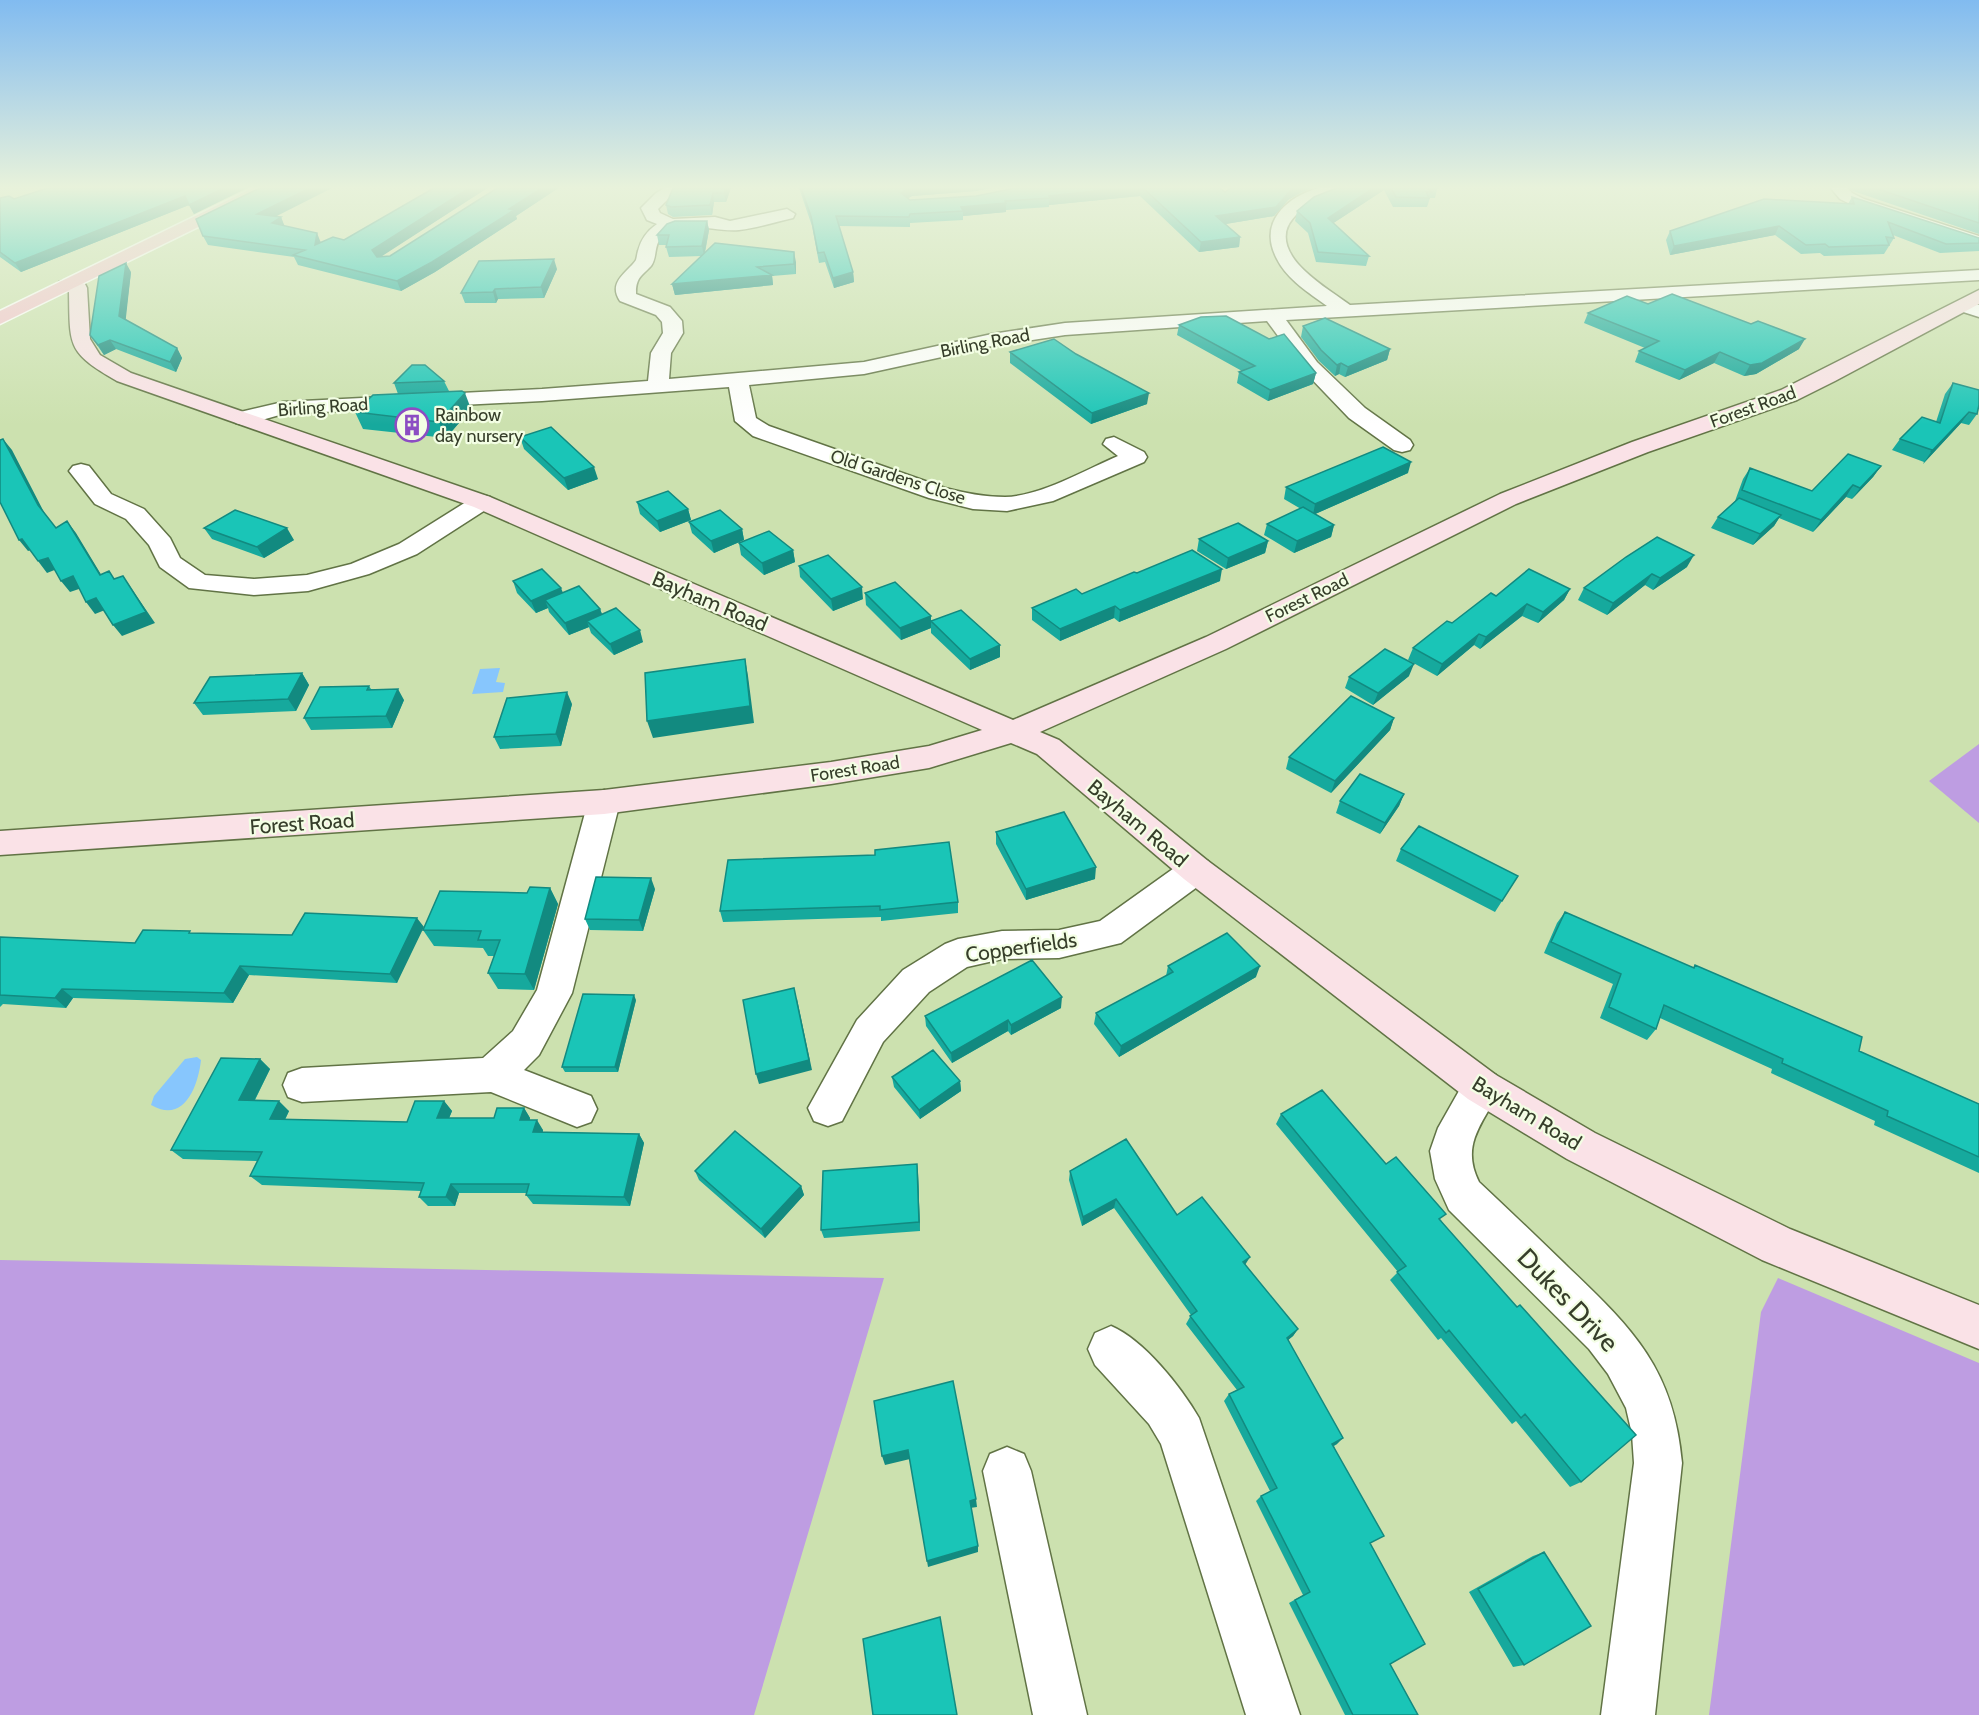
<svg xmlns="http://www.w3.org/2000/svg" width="1979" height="1715" font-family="Cabin,sans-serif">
	<rect width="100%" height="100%" fill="#cce1af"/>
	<path fill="#be9de2" d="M1979,744V823L1929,781Z
		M0,1260L884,1278L754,1715H0Z
		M1778,1278L1979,1363V1715H1709L1761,1312Z"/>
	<path fill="#87c6fd" d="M500,668L496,682L505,683L503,692L472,694L480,669Z
		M197,1057L201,1060C198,1087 184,1124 151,1105L154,1096L185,1059Z"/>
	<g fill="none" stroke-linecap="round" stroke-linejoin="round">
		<g stroke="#617345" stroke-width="3">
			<path id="street" d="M670,185H691L668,199L658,209L660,213L673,219L715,217L730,221L787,209L795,214L793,218C775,222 757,228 739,230C715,233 678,216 660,239C654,247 657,258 651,266C643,275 636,277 636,292V294L670,307L682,321L683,333L671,353L669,379L864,362L992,334L1065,323L1327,306C1309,293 1287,279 1277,259C1256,220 1291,193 1327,186C1336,184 1346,185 1355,185L1353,188C1319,198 1260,219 1298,264C1312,280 1332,292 1350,305L1979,270V280L1286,320L1317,362L1365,408L1410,440L1413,445L1410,450L1402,452L1394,450L1349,418L1303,370L1267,321L1065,335L992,346L864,374L749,385L756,418L769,426L945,488C965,493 984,497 1005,497C1041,496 1085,470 1118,456L1103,444L1106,439L1114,437L1144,452L1147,457L1144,462L1053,501L1007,511L973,509L929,498L753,436L735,421L729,387L542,401L283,414L244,425L236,423L233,418L236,413L283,402L542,389L648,381L651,353L663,333L662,322L656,315L620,301C607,282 628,272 636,260C637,257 637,254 638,251C641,239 647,231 657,224L647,220L641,208L656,193Z
				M1828,185H1845L1852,193L1864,199L1979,236V247L1852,205L1840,199Z
				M1964,300L1979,305V317L1957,310L1955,306L1957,302Z
				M81,464L89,466L111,494L144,509L170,538L180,558L205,575L254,579L307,575L351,564L399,544L474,497L482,495L490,497L494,502L490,507L417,554L369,574L308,591L254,595L189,588L160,567L149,545L126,519L95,504L69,471L73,466Z
				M604,790L615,794L620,802L572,993L539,1055L524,1070L591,1096L597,1109L591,1122L577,1127L491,1092L302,1102L288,1097L283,1085L288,1073L302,1068L483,1058L513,1031L537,990L588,802L593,794Z
				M1196,857L1208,861L1213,870L1208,879L1121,943L1059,958L1002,959L967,967L929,992L883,1042L842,1121L828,1126L814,1121L808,1108L857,1020L903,970L945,944L958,939L1002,931L1059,930L1100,921L1184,861Z
				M1482,1069L1496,1075L1501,1087C1486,1121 1459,1142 1479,1182C1509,1210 1539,1239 1568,1267C1633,1329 1674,1369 1682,1463L1655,1715H1601L1634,1463L1632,1434L1626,1408L1608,1374L1589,1349L1449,1210L1435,1179L1430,1151L1438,1128L1468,1075Z
				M1111,1326C1144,1340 1181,1387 1199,1418L1300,1715H1246L1161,1444L1149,1424L1095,1365L1088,1349L1095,1333Z
				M1007,1447L1024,1454L1031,1471L1087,1715H1033L983,1471L990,1454Z"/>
		</g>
		<g stroke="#617345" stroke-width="3">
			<path id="secondary" d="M66,280L85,284L87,288L90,339L100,355L131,373L490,497L1013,720L1206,637L1500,494L1632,442L1781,390L1979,290V304L1835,381L1797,400L1648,452L1516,504L1226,649L1040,732L1059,740L1208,861L1496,1075L1595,1133L1790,1229L1979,1305V1349L1762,1260L1567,1159L1468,1099L1184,879L1037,754L1011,743L929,768L831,784L604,814L0,855V831L604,790L831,762L929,746L982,730L474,507L117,381C67,352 70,347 69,292L59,290L57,286L59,282Z"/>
		</g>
		<g stroke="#fff" stroke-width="3">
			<path id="primary" d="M259,185H280L278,188L0,324V311Z"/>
		</g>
		<use href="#street" fill="#fff" fill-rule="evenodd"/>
		<use href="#secondary" fill="#fae2e7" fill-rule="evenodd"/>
		<use href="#primary" fill="#f5c4ce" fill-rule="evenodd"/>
	</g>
	<path fill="#16a99d" d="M57,185H253L194,214L189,205L21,272L0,257V198L14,199Z
		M439,185H492L381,256H390L502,185H563L516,216L517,219L435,272L401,291L298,265L294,257L208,245L203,236L275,217H281L284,226L321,242L344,240Z
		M732,185L726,202H714L712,215L673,217L668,214L666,205Z
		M798,185H1005L976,191L912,196L908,198L910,200L976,196L1031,185H1216L1225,192L1235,185H1324L1313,187L1300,193L1288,200L1274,216L1225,224L1240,237L1239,247L1199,252L1140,196L1049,205V207L1006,210V212L963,216V220L910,223V227L839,226L853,272L854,282L834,288L825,262L819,263L812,226Z
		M1344,185H1438L1435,198H1430L1427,207H1393L1384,190L1333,223L1369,256L1366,266L1316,262L1308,233L1295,221L1297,211Z
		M1846,185H1979V234L1853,191Z
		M1852,197L1979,238V251L1940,253L1893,235L1894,238L1884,254L1824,256L1820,253L1801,254L1775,235L1670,255L1666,240L1670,231L1848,204Z
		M707,221L709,230L705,253L796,262V274L772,276L773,285L675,295L672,284L702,256L669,257L666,247L667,245H659L657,235Z
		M557,269L544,298L498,299L496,303H465L461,293Z
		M131,272L125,320L177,348L182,358L176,372L116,349L104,355L90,335Z
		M1648,304L1799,349L1756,374L1744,376L1714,363L1679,380L1635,362L1639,351L1645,348L1584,323L1588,313Z
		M1179,325L1316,373L1313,384L1268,401L1237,383L1239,372L1242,371L1177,335Z
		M1303,326L1390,349L1387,360L1345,377L1339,374L1335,376L1319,361L1301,337Z
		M1010,352L1147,404L1091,424L1010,363Z
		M444,381L449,391L471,409L446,438L363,429L355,412L398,394L394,383Z
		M1953,383L1977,414L1969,425L1961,423L1923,464L1924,462L1892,450L1900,439L1936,422L1945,394Z
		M520,437L598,479L568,490L524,449Z
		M1881,466L1873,477L1852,499L1846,497L1813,532L1779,518L1774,526L1753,545L1711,528L1718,517L1735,501L1743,479L1750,468L1812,491Z
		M1408,473L1315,514L1334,525L1331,537L1294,553L1264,535L1267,524L1301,509L1284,499L1286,487Z
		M637,502L688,509L691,520L660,532L640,514Z
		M689,522L742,529L744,540L714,553L692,533Z
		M204,528L294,540L264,558L212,539Z
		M1199,539L1268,541L1265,553L1226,569L1197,551Z
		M739,543L793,550L795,562L764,575L741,555Z
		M799,566L863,599L833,611L800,577Z
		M1687,567L1653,590L1645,585L1607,615L1578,600L1584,588Z
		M1137,573L1220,581L1119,622L1114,618L1060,641L1032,620V608L1082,594Z
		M513,581L563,593L600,609L602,614L643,642L614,655L591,633L589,627L569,635L549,612L548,608L536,613L517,593Z
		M1570,589L1564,600L1538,623L1522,616L1480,649L1474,645L1437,676L1408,660L1413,648L1452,623L1496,596Z
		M865,593L932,621L1000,657L970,670L931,633V628L901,640L866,605Z
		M302,673L309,685L296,711L203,715L194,703Z
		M1409,676L1373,705L1345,688L1349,677Z
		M369,686L371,689L404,700L392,728L311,730L304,718Z
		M572,704L561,746L500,749L494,737Z
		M1394,718L1390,730L1331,793L1286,769L1289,757Z
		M1404,794L1399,806L1380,834L1336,813L1340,801Z
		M996,832L1095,879L1026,900L996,844Z
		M1401,849L1518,876L1495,912L1396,861Z
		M550,888L558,904L534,990L498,989L488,973L494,956H488L483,948L434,946L423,930Z
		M655,889L643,931L590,930L585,919Z
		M958,902V913L881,921V917L723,922L720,911Z
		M1565,912L1693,968L1695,965L1859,1051L1979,1104V1173L1874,1125L1875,1121L1771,1073L1772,1069L1660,1018L1656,1029L1647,1040L1600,1018L1613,984L1544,953L1557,923Z
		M417,918L397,983L249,975L233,1003L73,998L66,1008L3,1004L0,1007V937L135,943L192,933L292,935Z
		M1168,966L1256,977L1119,1057L1094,1024L1096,1013L1166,976Z
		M636,1000L618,1072H565L562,1067Z
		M1061,1008L1011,1035L1008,1031L952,1063L926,1026L925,1016Z
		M260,1059L270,1069L255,1100L289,1111L285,1120L407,1122L444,1101L452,1111L449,1118H494L524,1108L530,1118V1120L543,1130V1132L639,1134L644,1143L630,1206L533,1204L526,1195L527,1193H459L455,1206H428L419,1197L421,1191L262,1185L250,1176L257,1161L183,1159L171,1150Z
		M892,1077L960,1081L961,1091L920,1119L894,1087Z
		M1281,1114L1386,1164L1441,1220L1581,1482L1570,1487L1516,1421L1512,1424L1441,1338L1438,1340L1390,1280L1398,1272L1276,1124Z
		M695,1171L801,1186L804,1195L765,1238L699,1180Z
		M1070,1171L1177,1215L1245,1265L1298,1329L1293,1336L1288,1340L1337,1444L1334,1446L1370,1543L1390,1664L1418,1715H1345L1289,1603L1303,1595L1256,1501L1261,1496L1270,1491L1224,1401L1229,1394L1237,1390L1186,1324L1191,1315L1114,1208L1082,1226L1069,1180Z
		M918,1173L920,1231L824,1238L821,1230Z
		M1544,1552L1524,1665L1513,1667L1469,1592L1533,1556Z"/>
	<path fill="#128a80" d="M230,185H253L194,214L189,205L21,272L15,263L185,196Z
		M316,185H338L261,224L257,214Z
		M474,185H492L376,260L372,250Z
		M547,185H563L516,216L517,219L435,272L401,291L397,281Z
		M727,185H732L726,202L724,193Z
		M924,185H1005L976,191L912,196L902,202L901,193L911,186Z
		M1299,185H1324L1313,187L1300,193L1288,200L1274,216L1214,226L1216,216L1290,191Z
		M1378,185H1385L1384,190L1326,228L1328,218Z
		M1141,186L1140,196L1049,205L1050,198L1049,196Z
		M713,193L714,202L712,215L710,205Z
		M1006,203V212L963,216V211L961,207Z
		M281,217L285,227L272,223Z
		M707,221L709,230L704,256L702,246Z
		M1779,226L1775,235L1670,255L1674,246Z
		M317,233L321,243L315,245Z
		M1240,237L1239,247L1199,252L1201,242Z
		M794,252L796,262V274L794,264Z
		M554,259L557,269L544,298L541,287Z
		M126,263L131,272L125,326L119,316Z
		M853,272L854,282L834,288L833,278Z
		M772,275L773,285L675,295L672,284Z
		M495,289L498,299L496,303L493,292Z
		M1805,339L1799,349L1756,374L1744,376L1750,365Z
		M110,340L116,349L104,355L98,345Z
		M177,348L182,358L176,372L170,362Z
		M1390,349L1387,360L1345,377L1348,367Z
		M1720,352L1714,363L1679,380L1685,370Z
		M1341,363L1339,374L1335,376L1337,365Z
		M1316,373L1313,384L1268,401L1270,390Z
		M465,393L471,409L446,438L439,422Z
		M1149,393L1147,404L1091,424L1092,413Z
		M1969,412L1961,423L1923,464L1931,452Z
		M3,439L12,450L46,516L38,505Z
		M1411,462L1408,473L1313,515L1315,504Z
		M1881,466L1873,477L1852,499L1860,488Z
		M594,467L598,479L568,490L564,478Z
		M1853,485L1846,497L1813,532L1821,520Z
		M688,509L691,520L660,532L657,521Z
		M1781,515L1774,526L1753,545L1760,534Z
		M67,521L76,533L108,586L100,575Z
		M1334,525L1331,537L1294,553L1297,541Z
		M287,528L294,540L264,558L257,547Z
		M742,529L744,540L714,553L711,541Z
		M22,539L31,550L28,551L19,540Z
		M1268,541L1265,553L1226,569L1228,558Z
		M793,550L795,562L764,575L762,563Z
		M1694,555L1687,567L1653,590L1660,578Z
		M48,558L57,569L47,573L38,561Z
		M1222,569L1220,581L1119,622L1120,610Z
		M1652,574L1645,585L1607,615L1613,603Z
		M73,576L82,588L70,592L61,581Z
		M123,576L155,623L122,636L113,625Z
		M862,587L863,599L833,611L831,599Z
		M561,588L566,600H545L548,608L536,613L531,601Z
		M1570,589L1564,600L1538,623L1543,612Z
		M96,598L105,610L95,614L86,602Z
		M1527,604L1522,616L1480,649L1486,637Z
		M1115,606L1114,618L1060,641V629Z
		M600,609L604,620L587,621L589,627L569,635L565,623Z
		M931,616V628L901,640L900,628Z
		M640,630L643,642L614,655L610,644Z
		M1479,634L1474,645L1437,676L1442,664Z
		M1000,645V657L970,670V659Z
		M745,659L748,676L754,723L653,738L647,721Z
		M1414,664L1409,676L1373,705L1378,693Z
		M302,673L309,685L296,711L288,699Z
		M398,689L404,700L392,728L386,716Z
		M567,692L572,704L561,746L556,734Z
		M1394,718L1390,730L1331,793L1335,781Z
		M1404,794L1399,806L1380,834L1385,823Z
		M1096,867L1095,879L1026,900V889Z
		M651,878L655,889L643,931L639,920Z
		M550,888L558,904L534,990L525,974Z
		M417,918L424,927L397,983L390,974Z
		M240,966L249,975L233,1003L224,993Z
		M1260,966L1256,977L1119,1057L1121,1046Z
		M62,989L73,998L66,1008L55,998Z
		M634,995L636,1000L618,1072L615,1067Z
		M1062,997L1061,1008L1011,1035V1025Z
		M797,999L812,1070L759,1084L756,1074Z
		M1008,1020V1031L952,1063L951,1053Z
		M260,1059L270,1069L250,1109L239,1100Z
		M960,1081L961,1091L920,1119L919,1110Z
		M279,1101L289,1111L280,1129L270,1119Z
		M444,1101L452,1111L445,1128L437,1118Z
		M524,1108L530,1118L527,1130L520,1120Z
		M537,1120L543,1130L540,1141L533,1132Z
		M639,1134L644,1143L630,1206L624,1197Z
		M917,1164L918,1173L920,1231L919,1222Z
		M451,1184L459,1193L455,1206L446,1197Z
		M801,1186L804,1195L765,1238L761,1229Z
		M1116,1199L1114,1208L1082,1226L1083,1217Z
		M1250,1257L1245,1265L1243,1262Z
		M1298,1329L1293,1336L1282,1345L1287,1338Z
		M1343,1438L1337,1444L1326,1449L1332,1444Z
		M908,1450L910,1459L885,1465L882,1456Z
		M976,1499L977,1507L970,1508V1501Z
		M978,1546V1552L928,1567L927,1561Z"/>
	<path fill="#1ac5b7" stroke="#128a80" stroke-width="1.5" d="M57,185H230L189,205L185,196L15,263L0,252V198L9,196L14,199Z
		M266,185H316L257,214L281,217L272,223L317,233L315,245L333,237L344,240L439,185H474L372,250L377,257L390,256L502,185H547L509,209L514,210L432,262L397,281L293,255L305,250L203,236L196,219Z
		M677,185H727L724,193H713L710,205L671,207L666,205L673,188Z
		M800,185H924L911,186L901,193L910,200L976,196L1031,185H1216L1225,192L1235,185H1299L1290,191L1276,207L1216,216L1240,237L1201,242L1141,186L1049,196L1050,198L1005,201L1006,203L961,207L963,211L910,214L909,217L836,216L853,272L833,278L824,252L818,253L811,216Z
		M1344,185H1378L1328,218L1369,256L1318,252L1310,223L1297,211L1314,197Z
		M1389,185H1438V188L1429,189L1432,192H1426L1429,198L1396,197Z
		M1866,185H1979V223Z
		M1852,197L1979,238V243L1946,244L1888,222L1894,238L1886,237L1889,245L1829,247L1825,244L1806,245L1779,226L1674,246L1670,231L1764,199L1854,204Z
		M675,221H707L702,246L666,247L669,235H657L667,224Z
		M715,243L794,252V264L757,267L772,275L672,284Z
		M554,259L541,287L495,289L493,292L461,293L479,261Z
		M126,263L119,316L177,348L170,362L110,340L98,345L90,335L99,276Z
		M1672,294L1751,324L1758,321L1805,339L1762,363L1750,365L1720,352L1685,370L1639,351L1659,341L1588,313L1627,296L1648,304Z
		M1226,316L1269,339L1284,334L1316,373L1270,390L1239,372L1255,366L1179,325L1201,317Z
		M1325,318L1390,349L1348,367L1341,363L1337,365L1321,350L1303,326Z
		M1054,339L1076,354L1149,393L1092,413L1010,352Z
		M412,365H425L444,381L394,383Z
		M1953,383L1979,390V405L1977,414L1969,412L1931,452L1932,450L1900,439L1922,417L1940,423Z
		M462,391L465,393L439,422L355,412L373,395Z
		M551,427L594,467L564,478L520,437Z
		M3,439L38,505L56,528L67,521L100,575L109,571L114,579L123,576L146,612L113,625L96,598L86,602L73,576L61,581L48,558L38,561L22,539L19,540L0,502V440Z
		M1383,447L1411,462L1315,504L1286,487Z
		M1848,454L1881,466L1860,488L1853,485L1821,520L1742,490L1750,468L1812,491Z
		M668,491L688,509L657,521L637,502Z
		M1739,498L1781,515L1760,534L1718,517Z
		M1303,507L1334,525L1297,541L1267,524Z
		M235,510L287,528L257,547L204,528Z
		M720,510L742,529L711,541L689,522Z
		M1238,523L1268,541L1228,558L1199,539Z
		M769,531L793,550L762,563L739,543Z
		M1657,537L1694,555L1660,578L1652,574L1613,603L1584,588L1626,557Z
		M1192,550L1222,569L1120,610L1115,606L1060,629L1032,608L1076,589L1082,594L1134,572L1137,573Z
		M828,555L862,587L831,599L799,566Z
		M542,569L561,588L531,601L513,581Z
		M1529,569L1570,589L1543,612L1527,604L1486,637L1479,634L1442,664L1413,648L1447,621L1452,623L1491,593L1496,596Z
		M895,582L931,616L900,628L865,593Z
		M579,586L600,609L565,623L545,600Z
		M616,608L640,630L610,644L587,621Z
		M961,610L1000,645L970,659L931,621Z
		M1385,649L1414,664L1378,693L1349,677Z
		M745,659L750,706L647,721L645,673Z
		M302,673L288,699L194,703L210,677Z
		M369,686L367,690L398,689L386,716L304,718L320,687Z
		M567,692L556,734L494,737L507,698Z
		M1351,696L1394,718L1335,781L1289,757Z
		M1360,774L1404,794L1385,823L1340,801Z
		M1064,812L1096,867L1026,889L996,832Z
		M1419,826L1518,876L1502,901L1401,849Z
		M949,842L958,902L880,910V906L720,911L728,860L875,855V850Z
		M596,877L651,878L639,920L585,919Z
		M530,887L550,888L525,974L488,973L500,940H478L481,931L423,930L440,891L527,893Z
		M1565,912L1694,968L1695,965L1862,1037L1859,1051L1979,1104V1157L1887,1116L1888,1111L1782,1063L1783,1059L1664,1005L1656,1029L1609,1007L1621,974L1551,942Z
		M305,913L417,918L390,974L240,966L224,993L62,989L55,998L0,995V937L135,943L143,930L190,931L189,933L292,935Z
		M1227,933L1260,966L1121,1046L1096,1013L1173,972L1168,966Z
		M1032,960L1062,997L1011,1025L1008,1020L951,1053L925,1016Z
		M794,988L809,1060L756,1074L743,1000Z
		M583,994L634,995L615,1067H562Z
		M933,1050L960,1081L919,1110L892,1077Z
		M221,1058L260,1059L239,1100L279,1101L270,1119L407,1122L415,1101H444L437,1118H494L497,1108H524L520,1120H537L533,1132L639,1134L624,1197L526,1195L529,1184H451L446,1197H419L424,1183L250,1176L262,1152L171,1150Z
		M1322,1090L1386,1164L1396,1157L1446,1214L1439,1219L1517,1307L1520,1305L1636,1435L1581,1482L1525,1414L1521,1418L1449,1330L1446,1333L1397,1272L1406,1266L1281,1114Z
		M735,1131L801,1186L761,1229L695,1171Z
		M1126,1139L1177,1215L1202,1197L1250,1257L1243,1262L1298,1329L1287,1338L1343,1438L1332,1444L1384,1536L1370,1543L1425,1644L1390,1664L1418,1715H1353L1295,1600L1310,1592L1261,1496L1277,1488L1229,1394L1244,1387L1190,1316L1197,1311L1116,1199L1083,1217L1070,1171Z
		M917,1164L919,1222L821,1230L823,1171Z
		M953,1381L976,1499L970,1501L978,1546L927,1561L908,1450L882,1456L874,1401Z
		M1544,1552L1591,1626L1524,1665L1478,1589Z
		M940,1617L957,1715H873L863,1639Z"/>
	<linearGradient id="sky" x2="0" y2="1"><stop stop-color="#81bbf0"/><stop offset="0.44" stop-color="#e8f2db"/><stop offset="1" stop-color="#e8f2db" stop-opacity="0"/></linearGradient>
	<rect width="1979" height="425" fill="url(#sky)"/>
	<defs>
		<g id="building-ring" transform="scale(1.725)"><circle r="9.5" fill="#f3fee4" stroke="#8c4dc3" stroke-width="1.5"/><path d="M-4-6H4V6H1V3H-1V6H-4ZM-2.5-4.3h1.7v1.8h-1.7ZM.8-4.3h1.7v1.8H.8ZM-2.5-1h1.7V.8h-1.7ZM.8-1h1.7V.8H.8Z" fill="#8c4dc3"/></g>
	</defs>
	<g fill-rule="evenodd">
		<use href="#building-ring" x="412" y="425"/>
	</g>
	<g text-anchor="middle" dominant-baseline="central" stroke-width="4.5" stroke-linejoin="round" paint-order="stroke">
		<g font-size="18" fill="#363e2a" stroke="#f3fee4">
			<text transform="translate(985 343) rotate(-11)">Birling Road</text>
			<text transform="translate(323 407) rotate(-4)">Birling Road</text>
			<text transform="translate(1753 407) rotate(-20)">Forest Road</text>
			<text transform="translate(898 477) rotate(18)">Old Gardens Close</text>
			<text transform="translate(1307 598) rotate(-26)">Forest Road</text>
			<text transform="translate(855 769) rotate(-9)">Forest Road</text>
		</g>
		<g font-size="18" fill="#363e2a" stroke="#f3fee4" text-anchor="start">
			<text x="435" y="415">Rainbow<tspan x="435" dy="21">day nursery</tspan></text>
		</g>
		<g font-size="21" fill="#363e2a" stroke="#f3fee4">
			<text transform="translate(710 601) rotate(23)">Bayham Road</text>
			<text transform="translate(302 823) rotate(-4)">Forest Road</text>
			<text transform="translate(1138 823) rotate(40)">Bayham Road</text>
			<text transform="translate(1021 947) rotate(-8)">Copperfields</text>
			<text transform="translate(1527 1113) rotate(31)">Bayham Road</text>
		</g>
		<g font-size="26" fill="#363e2a" stroke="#f3fee4">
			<text transform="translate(1568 1300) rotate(46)">Dukes Drive</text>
		</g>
	</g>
</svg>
